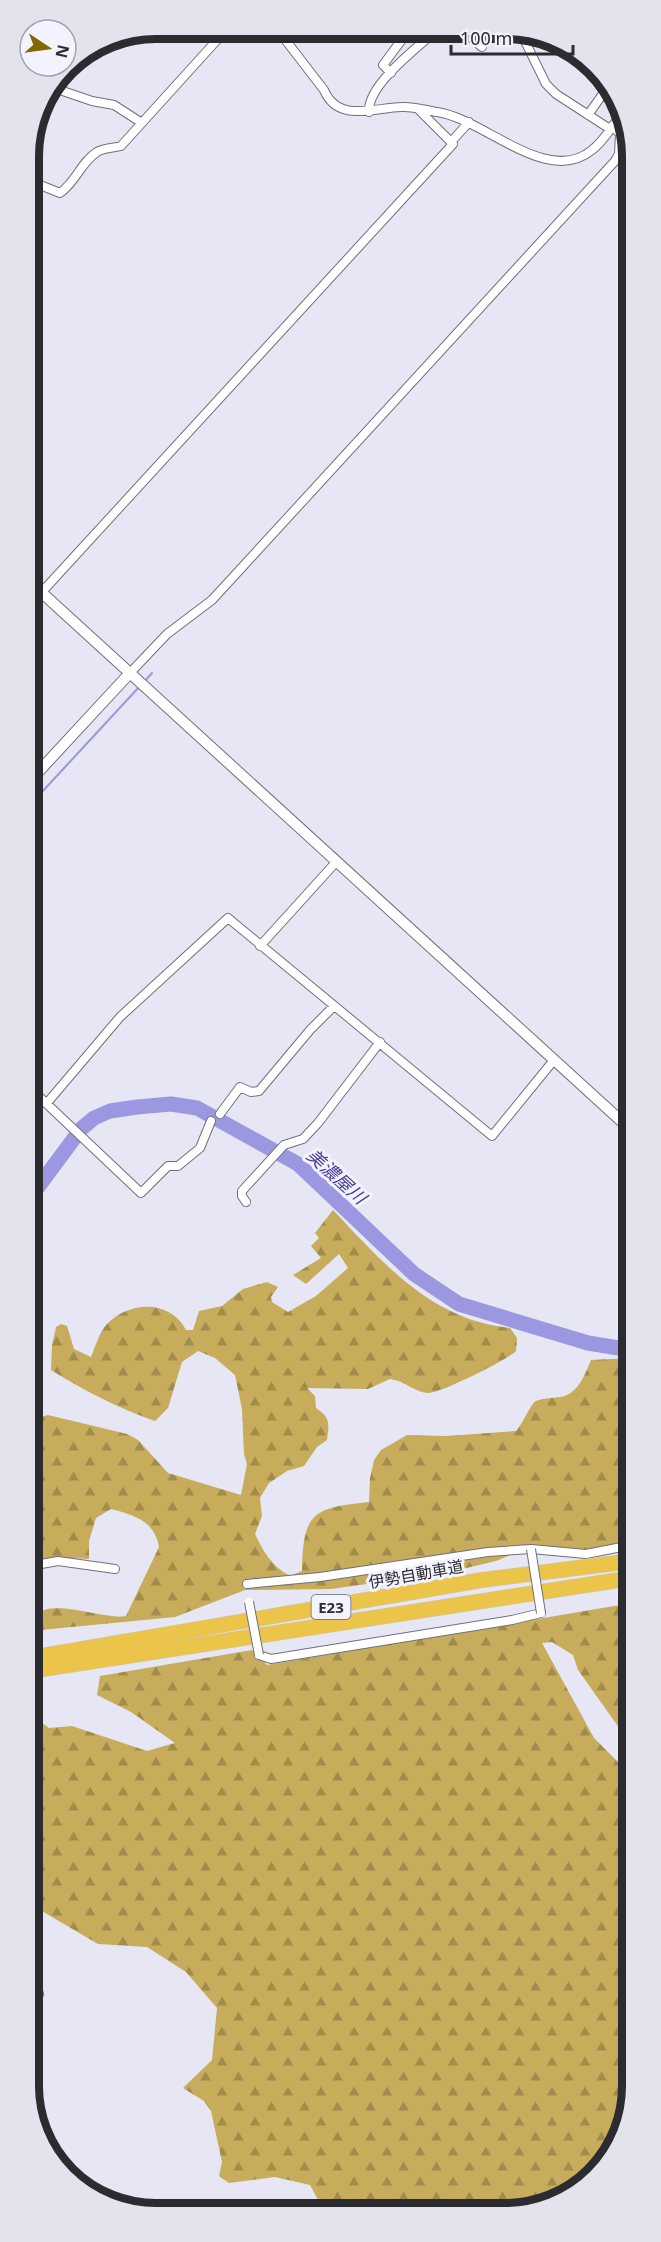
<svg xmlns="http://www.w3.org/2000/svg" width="661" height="2242" font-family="'Noto Sans','Noto Sans JP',sans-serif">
	<defs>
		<pattern id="forest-firs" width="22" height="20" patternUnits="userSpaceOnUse" patternTransform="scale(1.5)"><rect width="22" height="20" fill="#c6ac5b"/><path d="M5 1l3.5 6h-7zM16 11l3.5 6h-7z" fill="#a18c4c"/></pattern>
	</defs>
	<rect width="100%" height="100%" fill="#e6e6f4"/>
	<path fill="url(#forest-firs)" d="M333,1210C385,1265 432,1320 510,1328L517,1338L516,1351C509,1359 441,1393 429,1393C415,1393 404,1380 390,1379L368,1389L307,1388L315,1396L316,1408C331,1418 329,1424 327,1440L317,1447L304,1466L287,1471L269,1483L260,1498L262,1516L255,1534C263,1551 272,1567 290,1576L302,1571C303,1512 313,1508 369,1502L370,1478L374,1460L381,1450L407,1435L446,1436L516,1431C523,1424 531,1403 536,1401C543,1398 553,1398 560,1397C578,1395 585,1374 591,1360L631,1358L632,1554L621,1556L616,1552L535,1545L496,1561L445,1573L331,1589L245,1590L175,1617L30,1631C30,1587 102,1621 126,1616L159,1547C155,1522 135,1515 111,1509L96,1518L89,1541V1559L54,1557L35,1562L30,1558V1549L39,1536L35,1531H30V1420L48,1415L127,1434L138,1440L168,1473L241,1495L247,1464L244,1454L242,1409L235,1375L215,1358L198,1351L182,1362L168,1408L155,1421C118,1408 85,1391 51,1370L52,1345L56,1327L61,1324L67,1326L74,1349L91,1357C96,1345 99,1333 107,1324C130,1300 171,1300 186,1330H193L199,1311L222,1306L243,1289L267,1282L278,1287L271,1297L272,1302L288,1312L316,1296L348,1268L339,1254L306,1284L293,1275L321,1258L311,1246L319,1238L315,1233Z
		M632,1603V1746L578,1670L573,1655L552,1642L542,1643L594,1738L632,1776V2094L601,2170L530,2211H324L310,2185L275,2177L229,2183L219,2176L222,2162L211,2111L204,2101L183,2088L212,2060L217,2008L186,1972L147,1947L98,1944L35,1907L31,1908L30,1714L49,1728L72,1726L147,1751L175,1743L131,1712L97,1695L100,1676L252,1650L267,1665Z"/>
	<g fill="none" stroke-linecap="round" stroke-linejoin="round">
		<path stroke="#9b97e0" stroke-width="2" d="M144,682L152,673
			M29,806L140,686"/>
		<path stroke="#9b97e0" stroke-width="15" d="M30,1191L38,1187L81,1129L94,1118L110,1111L137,1107L171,1104L197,1108L298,1164L414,1274L459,1304L588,1343L631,1350"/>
		<g stroke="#70707d" stroke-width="10">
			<path id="minor" d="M277,29L324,90C338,123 373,108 401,107C412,106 425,110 437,112C485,119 547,187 592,150C604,141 612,126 621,115
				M462,31L482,47
				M520,31L546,84L556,94L610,129
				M585,60L604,81
				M391,73L383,65L409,30
				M51,87L92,101L114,105L142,123
				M369,112C367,85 418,47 437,30
				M588,115L607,88
				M451,142L469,122
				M29,186L40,185L60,193C76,182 81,162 97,152C103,148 114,148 121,146L227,29
				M29,606L453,144L419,110
				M129,674L167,634L212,600L615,161L619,154L620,134L612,126
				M260,946L337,861
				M30,1088L141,1193L168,1166H178L200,1148L211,1121
				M47,1103L120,1017L228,918L492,1136L554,1060
				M220,1114L240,1087L251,1092L259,1091L310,1030L333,1007
				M246,1202L242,1196V1191L284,1145L303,1139L318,1123L380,1042
				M30,1566L58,1561L115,1569
				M247,1584L320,1577L488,1552L531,1549L586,1554L632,1545
				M259,1655L271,1659L512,1620L541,1613
				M31,1965L39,1994L31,2011"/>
		</g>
		<g stroke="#70707d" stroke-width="12">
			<path id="tertiary" d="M29,581L631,1130
				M29,782L129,674"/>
		</g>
		<g stroke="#c8c8c9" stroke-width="16">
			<path id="motorway" d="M30,1658L482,1580L632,1561
				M30,1671L632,1578"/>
		</g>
		<use href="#minor" stroke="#fff" stroke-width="8"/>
		<use href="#tertiary" stroke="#fff" stroke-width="10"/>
		<use href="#motorway" stroke="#ebc54a" stroke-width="15"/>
		<g stroke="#70707d" stroke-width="10" stroke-linecap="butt">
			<path id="minor-bridge" d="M531,1549L541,1613
				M249,1602L259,1655"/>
		</g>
		<use href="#minor-bridge" stroke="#fff" stroke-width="8"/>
	</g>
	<g text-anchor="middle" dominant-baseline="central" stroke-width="6" stroke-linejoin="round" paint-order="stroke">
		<rect fill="#f3f3ff" stroke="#67676e" stroke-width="1.5" x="311.5" y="1595" width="39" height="24" rx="4.5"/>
		<g font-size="15" font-weight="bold" fill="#2b2b30">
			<text x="331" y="1607">E23</text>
		</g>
		<g font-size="16" fill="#2b2b30" stroke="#f3f3ff">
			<text transform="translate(416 1574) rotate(-10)">伊勢自動車道</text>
		</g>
		<g font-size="18" font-style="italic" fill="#4a3d93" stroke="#f3f3ff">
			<text transform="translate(337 1176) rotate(42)">美濃屋川</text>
		</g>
	</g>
	<path d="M0 0H661V2242H0ZM156 39H505A117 117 0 0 1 622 156V2086A117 117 0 0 1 505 2203H156A117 117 0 0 1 39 2086V156A117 117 0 0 1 156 39Z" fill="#e3e3ee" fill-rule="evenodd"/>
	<path fill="none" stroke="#2b2b30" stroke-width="8" d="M156 39H505A117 117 0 0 1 622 156V2086A117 117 0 0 1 505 2203H156A117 117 0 0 1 39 2086V156A117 117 0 0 1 156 39Z"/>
	<g transform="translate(48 48) rotate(103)"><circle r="28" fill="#f3f3ff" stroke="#a3a3ac" stroke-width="1.5"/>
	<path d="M0-4.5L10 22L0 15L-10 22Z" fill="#816800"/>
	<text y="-9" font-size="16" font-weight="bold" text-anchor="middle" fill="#2b2b30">N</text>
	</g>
	<path d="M451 45v9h122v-9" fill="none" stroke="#2b2b30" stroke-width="3"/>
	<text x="460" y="45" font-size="18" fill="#2b2b30" stroke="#f3f3ff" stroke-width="4.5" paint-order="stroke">100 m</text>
</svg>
